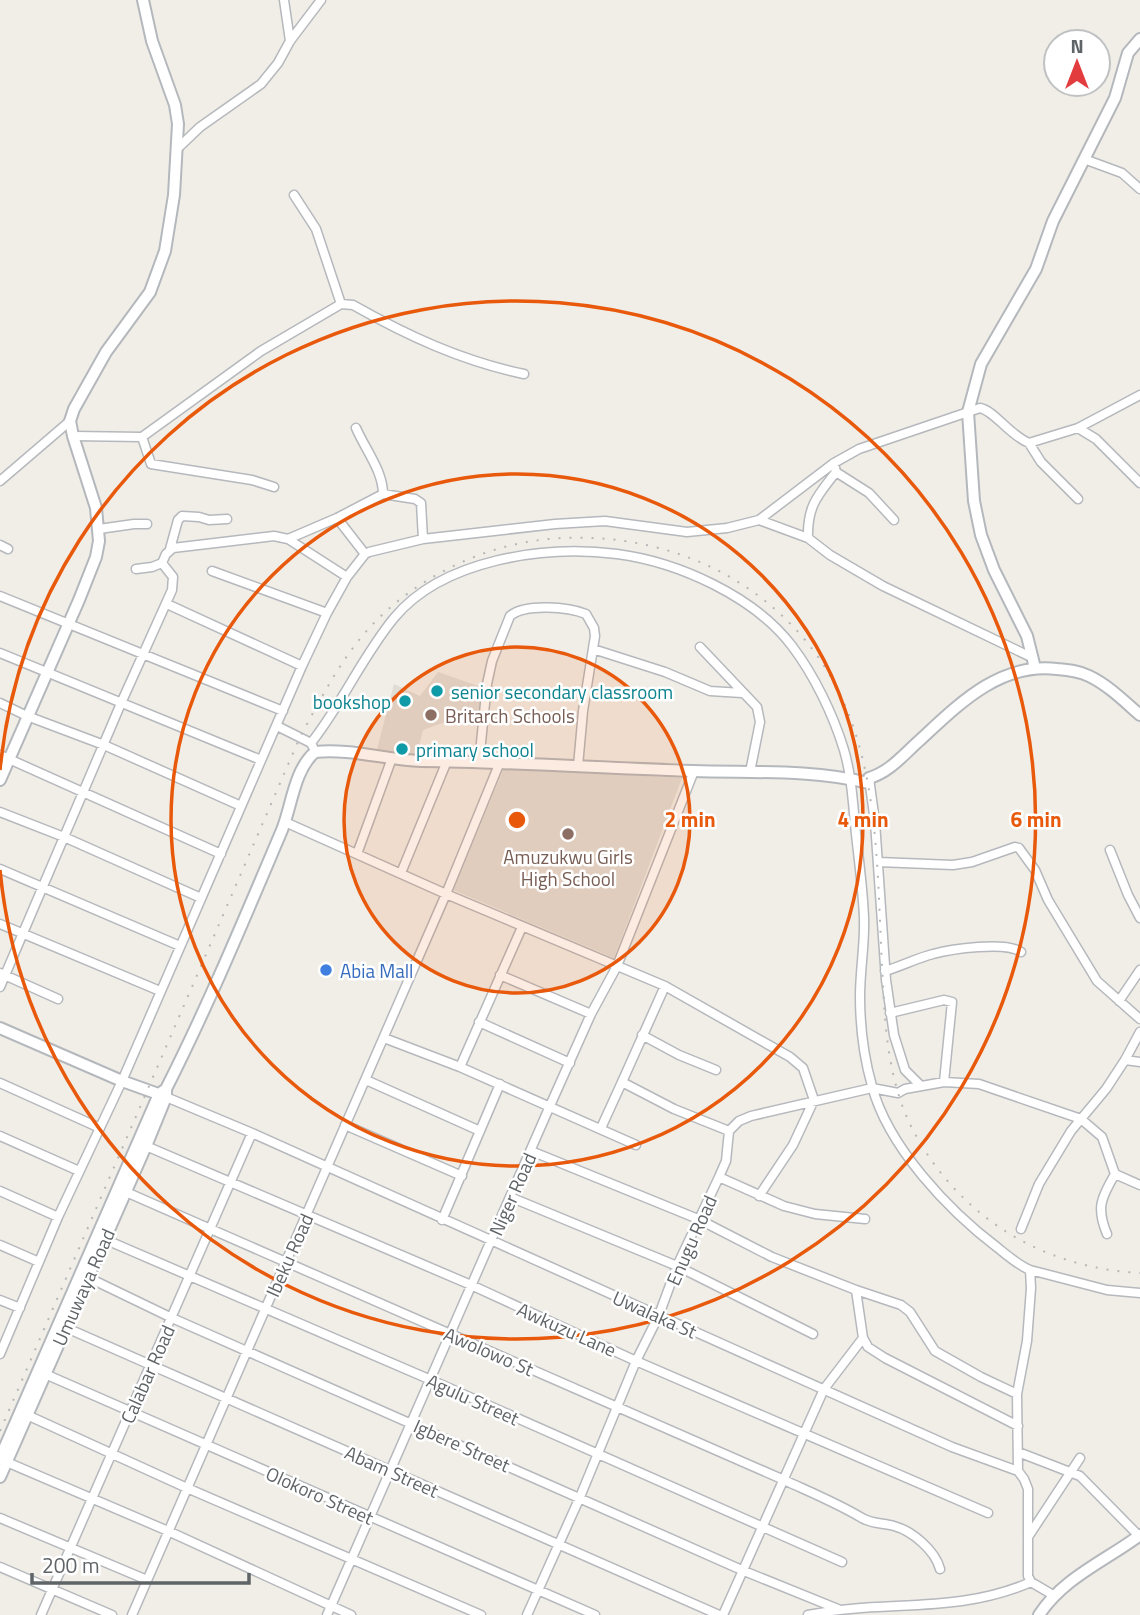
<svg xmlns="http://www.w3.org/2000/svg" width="1140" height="1615" font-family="'Titillium Web',sans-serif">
	<rect width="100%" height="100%" fill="#f1eee8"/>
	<path fill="#e0ddd6" d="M438,672L484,688L479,714L476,720H451L423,730L416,758L376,753L394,684L420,696Z
		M504,768L682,778L614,958L453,890Z"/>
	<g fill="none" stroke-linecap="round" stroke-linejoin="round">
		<g stroke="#b5b8bc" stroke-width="11">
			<path id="street" d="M284,0L290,41
				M178,148L200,127L261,84L278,63L290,41L321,0
				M1084,159L1122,173L1140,189
				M294,195L316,229L341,304
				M356,428C365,449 383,471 383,494
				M1078,428L1096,439L1140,483
				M73,436L142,437L261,351L341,304L353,305C408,336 462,361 524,374
				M142,437L151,464L252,480L274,487
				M1029,443L1041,462L1078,499
				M836,472L869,493L894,520
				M0,481L70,421
				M759,520L808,538L830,555L883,586L1031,657
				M99,529L134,524H147
				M808,538C807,506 818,495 836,472L834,463
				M288,539L337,518
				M0,545L8,549
				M170,549L178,520L182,516L199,517L209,520L227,519
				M365,554L337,518L383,494L415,499L421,503L423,539
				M162,563L166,554L173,548L274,536L288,539L347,577
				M212,571L327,613
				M0,596L283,711
				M167,604L302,666
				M700,647L757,707L760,722L750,772
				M593,649L665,672L710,691L742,693
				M0,653L261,760
				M0,703L27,716L104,745L241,806
				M277,726L311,743L313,747
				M311,743C342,704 362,657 394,618C443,559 545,545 617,554C678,562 754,596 792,646C814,675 833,714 844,750C852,777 853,806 856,834C859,862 863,890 864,918C865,944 860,970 860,996C860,1025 864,1058 872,1086C888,1147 949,1211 998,1248C1008,1256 1018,1265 1030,1270L1031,1288L1027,1341L1017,1394L1018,1471
				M0,755L221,854
				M479,762L487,684L492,661L510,616C525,603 569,607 586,614L594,628L595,636L583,711L578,766
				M869,778L875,822L886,980L894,1035L905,1070L921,1086
				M0,812L64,837L201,898
				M285,822L446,894L665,986L790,1057L803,1068L814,1100L793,1145L759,1196
				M1110,850L1128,895L1140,918
				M357,854L392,758
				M878,862L953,865L972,862L1015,847L1019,848L1035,870L1048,900L1097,981L1140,1019
				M0,869L180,946
				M401,873L447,761
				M0,924L160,991
				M885,971C902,966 917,958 933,954C951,949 1006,941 1021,952
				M0,973L58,999
				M500,975L591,1014
				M0,987L122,701L172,590L173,577L162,563L152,567L136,569
				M1119,1001L1140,970
				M890,1013L944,1000L952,1002L944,1082
				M479,1022L570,1063
				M642,1035L679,1055L716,1070
				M384,1038L460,1067L636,1145
				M1125,1060L1140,1062
				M460,1067L522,927
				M366,1080L480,1131
				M622,1082L665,986
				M0,1083L100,1128
				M166,1097L252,1133L952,1447L1018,1471L1024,1479L1028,1489V1576L1031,1582L1053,1595
				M345,1125L462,1176
				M729,1131L739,1121L751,1116L872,1088L898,1093L905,1089L944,1082L979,1084L1081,1119L1102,1137L1115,1174C1101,1198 1096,1208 1107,1234
				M0,1136L79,1171
				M146,1146L471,1285L636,1361L988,1513
				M531,1151L698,1219L772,1257L856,1290L901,1305L910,1312L935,1351L981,1377L1017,1394
				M1115,1174L1140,1185
				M719,1177L784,1206L815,1214L865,1219
				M0,1191L58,1217
				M126,1192L784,1480C810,1492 837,1503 862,1518C872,1524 883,1523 894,1526C912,1531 935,1550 940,1569
				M510,1197L677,1266L813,1334
				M442,1220L500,1084
				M1021,1229L1039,1184L1071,1131L1106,1089L1125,1060L1140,1032
				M104,1239L431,1380L842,1562
				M0,1245L39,1262
				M1030,1270L1107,1290L1140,1293
				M87,1277L172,1318L744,1571L838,1609
				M0,1300L20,1308
				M62,1326L719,1615
				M863,1338L868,1347L885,1358L1018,1426
				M0,1354L58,1217L122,1081L302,666L327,613L347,577L365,554L369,552L423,539L555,524L605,521L687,532L727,528L759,520L834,463L859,449L980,408C995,411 1009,435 1029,443L1078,428L1140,395
				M45,1374L595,1615
				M27,1415L187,1488L481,1615
				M1018,1452L1080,1476L1139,1536
				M2,1460L168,1531L351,1615
				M0,1518L147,1580
				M1028,1537L1080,1458
				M0,1567L112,1615
				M41,1615L252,1133
				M132,1615L446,894L500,762
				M327,1615L549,1108L591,1014L617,966L694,771
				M527,1615L580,1497L636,1361L659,1315L677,1266L719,1177L726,1161L729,1131L674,1109L622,1082L601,1128
				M723,1615L824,1389L863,1338L856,1290
				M808,1615C885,1599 955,1615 1031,1582"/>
		</g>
		<g stroke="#b4b8bc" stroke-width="14">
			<path id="secondary" d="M1035,668L1027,636L994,570L981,535L974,501L968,412L981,364L1036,269L1053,221L1115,98L1128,53L1140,39
				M0,780L79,600L96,557L99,541L96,508L73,436L70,421L74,409L106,352L150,292L165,251L174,195L178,124L175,105L152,41L143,0
				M0,1028L122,1081L164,1096
				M0,1458L159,1094L166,1089
				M0,1477L146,1146L166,1097V1089C209,1004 245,917 282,830C292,805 294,770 315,752C350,748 386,760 421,761C512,762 602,768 693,771C751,773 811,769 868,783L869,778C890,772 904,754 920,740C959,704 1000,662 1057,669C1068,670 1079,671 1089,676C1108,685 1124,701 1140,715
				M1039,1615C1063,1578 1105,1561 1140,1535"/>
		</g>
		<use href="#street" stroke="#fff" stroke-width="8"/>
		<use href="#secondary" stroke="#fff" stroke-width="10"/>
		<path stroke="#b6b7b7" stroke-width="2" stroke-dasharray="2 9" stroke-linecap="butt" d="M0,1431L300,737C318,704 335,670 359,640C407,580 486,541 563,538C632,535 700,553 756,594C887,691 874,838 883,983C885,1034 890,1088 915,1134C962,1219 1044,1268 1140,1273"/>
	</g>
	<circle cx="517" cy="820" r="173" fill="#e8590c" fill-opacity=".12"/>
	<g fill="none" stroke="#e8590c" stroke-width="3.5">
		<circle cx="517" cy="820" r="173"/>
		<circle cx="517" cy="820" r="346"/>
		<path d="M0 770A519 519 0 1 1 0 870"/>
	</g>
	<g fill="#0f9aa8" stroke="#fff" stroke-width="2.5">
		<circle cx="437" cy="691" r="7"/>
		<circle cx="405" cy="701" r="7"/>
		<circle cx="402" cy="749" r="7"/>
	</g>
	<g fill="#8d6e63" stroke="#fff" stroke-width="2.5">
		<circle cx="431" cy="715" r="7"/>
		<circle cx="568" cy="834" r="7"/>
	</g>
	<circle fill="#3f7fe0" stroke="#fff" stroke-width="2.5" cx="326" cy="970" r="7"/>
	<g text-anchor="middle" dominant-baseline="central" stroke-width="5" stroke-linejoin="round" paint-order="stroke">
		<g font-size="19" fill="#0d838f" stroke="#fff" text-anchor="start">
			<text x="451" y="691">senior secondary classroom</text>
			<text x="391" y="701" text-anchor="end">bookshop</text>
			<text x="416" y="749">primary school</text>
		</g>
		<g font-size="19" fill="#785e54" stroke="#fff" text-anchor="start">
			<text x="445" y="715">Britarch Schools</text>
			<text x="568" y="856" text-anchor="middle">Amuzukwu Girls<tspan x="568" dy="22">High School</tspan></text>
		</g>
		<g font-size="19" fill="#366cbe" stroke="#fff" text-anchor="start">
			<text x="340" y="970">Abia Mall</text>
		</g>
		<g font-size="19" fill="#5f6467" stroke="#fff">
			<text transform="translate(512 1194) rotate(-66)">Niger Road</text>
			<text transform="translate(691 1240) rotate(-66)">Enugu Road</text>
			<text transform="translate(289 1255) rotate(-66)">Ibeku Road</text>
			<text transform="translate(83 1287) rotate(-66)">Umuwaya Road</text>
			<text transform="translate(655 1314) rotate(24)">Uwalaka St</text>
			<text transform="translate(567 1329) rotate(24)">Awkuzu Lane</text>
			<text transform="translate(489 1351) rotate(23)">Awolowo St</text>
			<text transform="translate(147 1374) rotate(-66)">Calabar Road</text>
			<text transform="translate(473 1399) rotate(24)">Agulu Street</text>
			<text transform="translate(462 1445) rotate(24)">Igbere Street</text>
			<text transform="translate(392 1471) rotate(24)">Abam Street</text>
			<text transform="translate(320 1495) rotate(24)">Olokoro Street</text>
		</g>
	</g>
	<circle cx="517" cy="820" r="10" fill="#e8590c" stroke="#fff" stroke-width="3.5"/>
	<g font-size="21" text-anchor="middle" font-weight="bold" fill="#e8590c" stroke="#fff" stroke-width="5" stroke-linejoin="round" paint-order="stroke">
		<text x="690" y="827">2 min</text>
		<text x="863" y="827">4 min</text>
		<text x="1036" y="827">6 min</text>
	</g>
	<g transform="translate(1077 63)"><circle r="33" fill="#ffffff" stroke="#bfc1c2" stroke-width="2"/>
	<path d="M0-5L12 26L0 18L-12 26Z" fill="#e33c3f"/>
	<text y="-10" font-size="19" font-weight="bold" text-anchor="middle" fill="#5f6467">N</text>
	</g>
	<path d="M32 1573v10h217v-10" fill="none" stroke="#5f6467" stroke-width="3.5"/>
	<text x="42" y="1573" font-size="21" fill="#5f6467" stroke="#ffffff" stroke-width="5" paint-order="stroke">200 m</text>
</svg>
